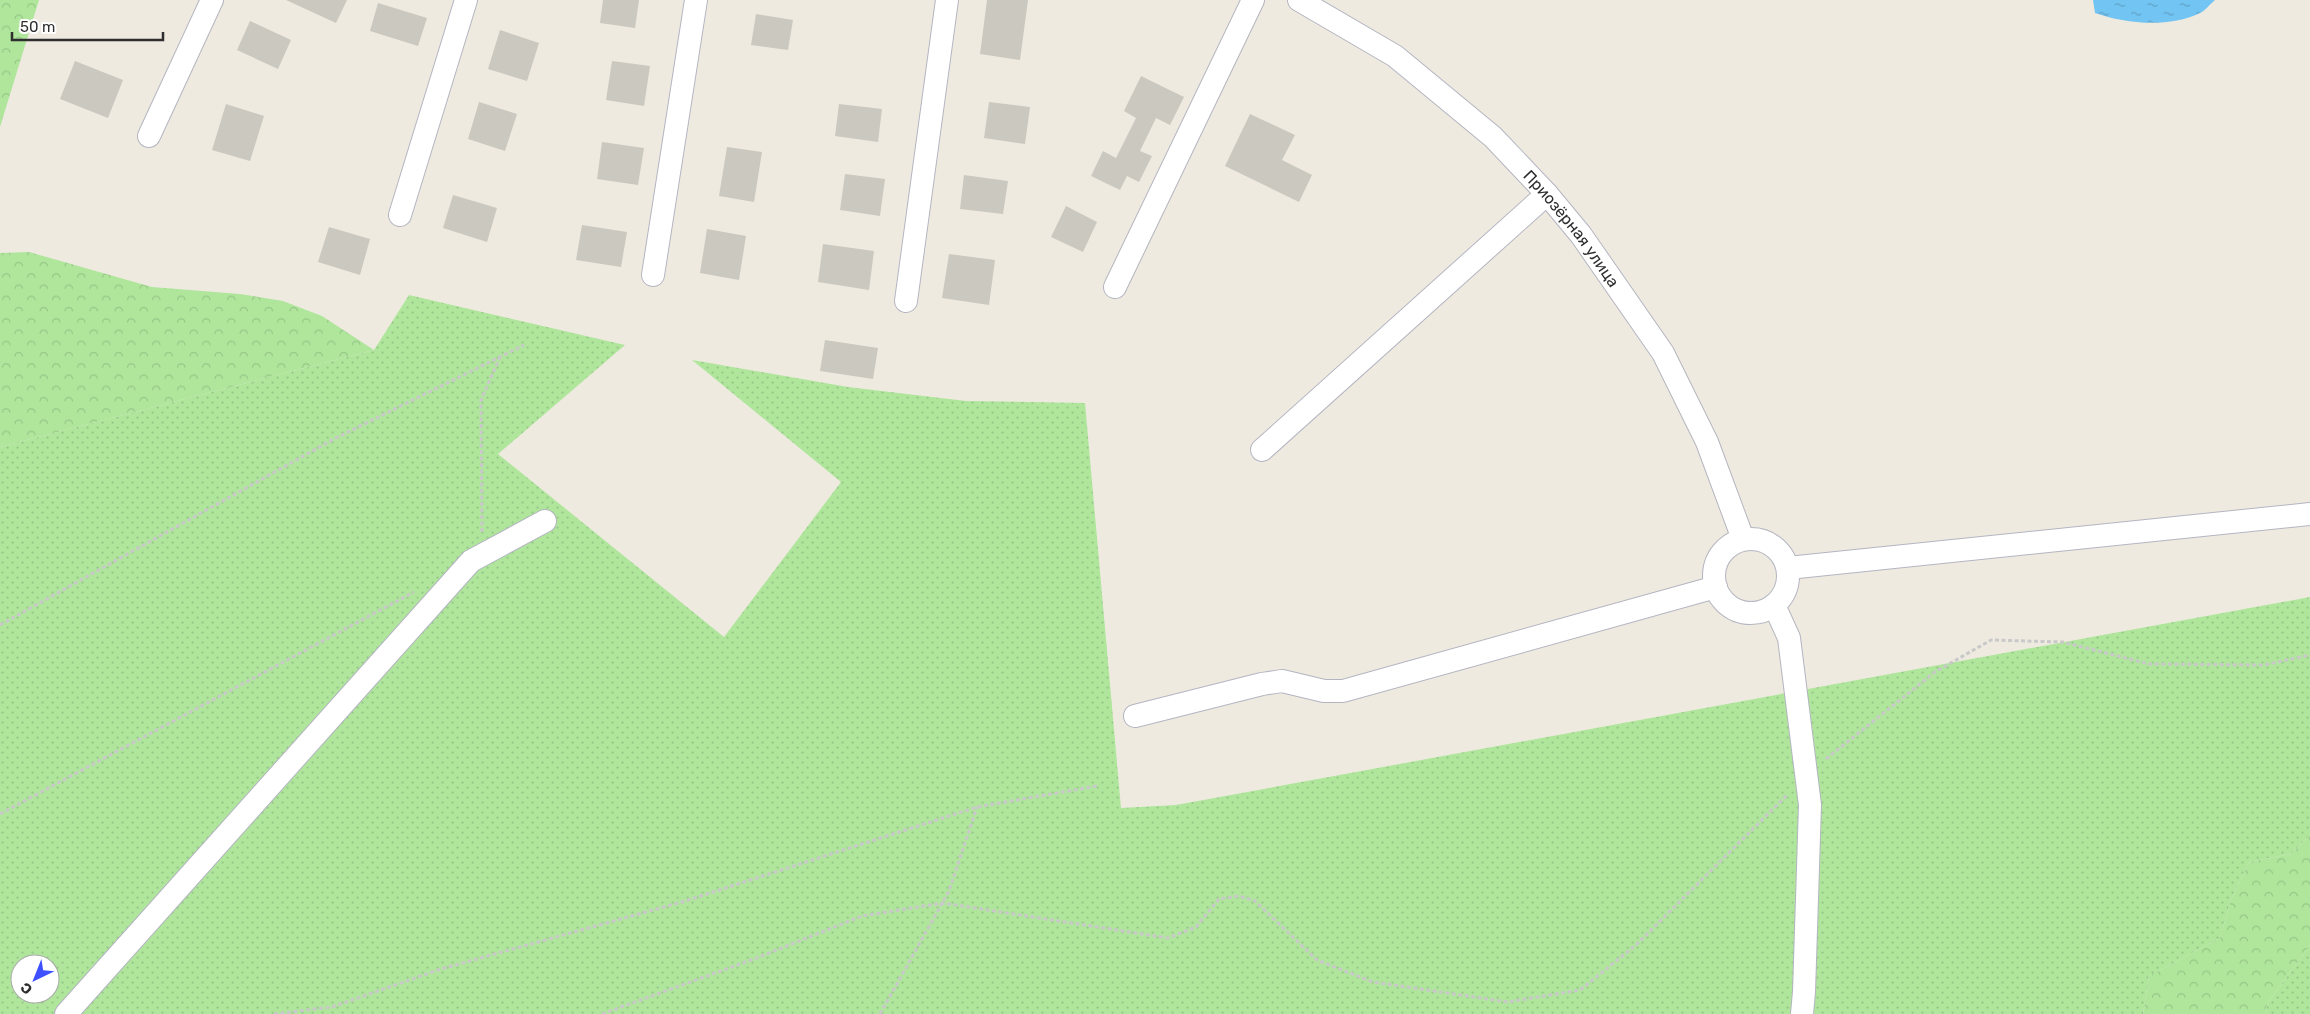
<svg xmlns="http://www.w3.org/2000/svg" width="2310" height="1014" font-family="Rubik,sans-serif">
	<defs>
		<pattern id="grass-dots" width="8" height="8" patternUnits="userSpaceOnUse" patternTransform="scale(1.25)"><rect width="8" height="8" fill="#afe69c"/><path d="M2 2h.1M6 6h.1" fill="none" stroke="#97c687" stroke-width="1.8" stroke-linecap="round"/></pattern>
		<pattern id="forest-crowns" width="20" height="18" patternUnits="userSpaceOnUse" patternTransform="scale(1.25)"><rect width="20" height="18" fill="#afe69c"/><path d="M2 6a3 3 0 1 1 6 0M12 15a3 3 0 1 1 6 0" fill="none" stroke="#97c687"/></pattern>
		<pattern id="water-ripples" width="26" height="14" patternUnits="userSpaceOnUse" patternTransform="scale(1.25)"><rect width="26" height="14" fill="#72c4f3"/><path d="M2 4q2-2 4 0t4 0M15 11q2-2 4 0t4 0" fill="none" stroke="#5ea0c5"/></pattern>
	</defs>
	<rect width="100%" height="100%" fill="#efeae0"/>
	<path fill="url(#grass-dots)" fill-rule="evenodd" d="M409,295L625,345L498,454L724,637L841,482L692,360L848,387L966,401L1085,403L1121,808L1176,805L2310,597V835L2291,854L2249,862L2231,900L2220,938L2149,976L2143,1014H0V447L374,350ZM20,964H50V994H20Z
		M2310,945V1014H2266L2267,1004Z"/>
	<path fill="url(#forest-crowns)" d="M0,0H39L0,127Z
		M29,252L152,287L240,294L283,301L322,316L374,350L0,447V253Z
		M2310,835V945L2267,1004L2266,1014H2143L2149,976L2220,938L2231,900L2249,862L2291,854Z"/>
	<path fill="url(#water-ripples)" d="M2093,0H2215C2210,4 2205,11 2200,13C2169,28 2126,24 2095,13Z"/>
	<path fill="#cbc8bf" d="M286,0H347L336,23Z
		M603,0H639L635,28L600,23Z
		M987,0H1028L1020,60L980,54Z
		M378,3L427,18L418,46L370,31Z
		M756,14L793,20L788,50L751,45Z
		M250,21L291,40L278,69L237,50Z
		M500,30L539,43L527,81L488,69Z
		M75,61L123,80L108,118L60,99Z
		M612,61L650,66L644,106L606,100Z
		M1141,76L1184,97L1170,125L1156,118L1140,151L1152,156L1139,182L1127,176L1120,190L1091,176L1103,151L1116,158L1136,118L1124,111Z
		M479,102L517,114L505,151L468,139Z
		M989,102L1030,107L1025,144L984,138Z
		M226,104L264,116L250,161L212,150Z
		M839,104L882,109L878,142L835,136Z
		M1250,114L1295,135L1282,160L1312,175L1299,202L1225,166Z
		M602,142L644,148L638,185L597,179Z
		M727,147L762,152L754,202L719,196Z
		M845,174L885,179L880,216L840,210Z
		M964,175L1008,181L1003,214L960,209Z
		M453,195L497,208L487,242L443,228Z
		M1066,206L1097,222L1083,252L1051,237Z
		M582,225L627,232L621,267L576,260Z
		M329,227L370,239L360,275L318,262Z
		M707,229L746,236L739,280L700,273Z
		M823,244L874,251L869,290L818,282Z
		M949,254L995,260L989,305L942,298Z
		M825,340L878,348L873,379L820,371Z"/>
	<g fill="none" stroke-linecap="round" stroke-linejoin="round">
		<g stroke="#b4b5c1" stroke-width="24">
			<g id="minor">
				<path id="s1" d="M1299,0L1395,56L1493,137L1547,194L1581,235L1663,353L1707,442L1743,539"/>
				<path d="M149,136L212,0"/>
				<path d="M400,215L466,0"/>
				<path d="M653,275L696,0"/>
				<path d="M1115,287L1253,0"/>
				<path d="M906,301L947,0"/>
				<path d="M1262,450L1547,194"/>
				<circle cx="1751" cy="576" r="37"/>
				<path d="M1788,568L2310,514"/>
				<path d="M1774,605L1789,638L1810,805L1804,992L1802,1014"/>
				<path d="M1135,716L1262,684L1282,681L1324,691H1343L1716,587"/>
				<path d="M66,1014L471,561L545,521"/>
			</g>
		</g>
		<path stroke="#c9c9c9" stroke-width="3" stroke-dasharray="4 2.5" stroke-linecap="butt" d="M482,532L481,400L500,357
			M0,625L334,439L524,345
			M1826,759L1935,672L1991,640L2063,642L2149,664L2264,665L2310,655
			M0,814L414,592
			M274,1014L332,1007L441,969L682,902L977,807L1097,786
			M602,1014L754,959L862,916L943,903L1168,938L1196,927L1219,899L1239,896L1255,901L1317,960L1373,982L1508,1002L1580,990L1636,945L1788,794
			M880,1014L949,891L977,807"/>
		<use href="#minor" stroke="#fff" stroke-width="22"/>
	</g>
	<g text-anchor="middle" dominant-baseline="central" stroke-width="4" stroke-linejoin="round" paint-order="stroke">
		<g font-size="16" fill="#2e2e2e" stroke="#fff">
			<text stroke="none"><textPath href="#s1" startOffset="359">Приозёрная улица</textPath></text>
		</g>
	</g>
	<g transform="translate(35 979) rotate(223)"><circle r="24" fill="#ffffff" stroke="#ababab"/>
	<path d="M0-4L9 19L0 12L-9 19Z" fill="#3e50ff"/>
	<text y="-8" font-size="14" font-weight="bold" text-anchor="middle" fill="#2e2e2e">С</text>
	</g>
	<path d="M12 32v8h151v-8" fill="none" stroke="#2e2e2e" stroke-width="2.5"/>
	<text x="20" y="32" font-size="15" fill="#2e2e2e" stroke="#ffffff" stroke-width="4" paint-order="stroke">50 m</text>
</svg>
